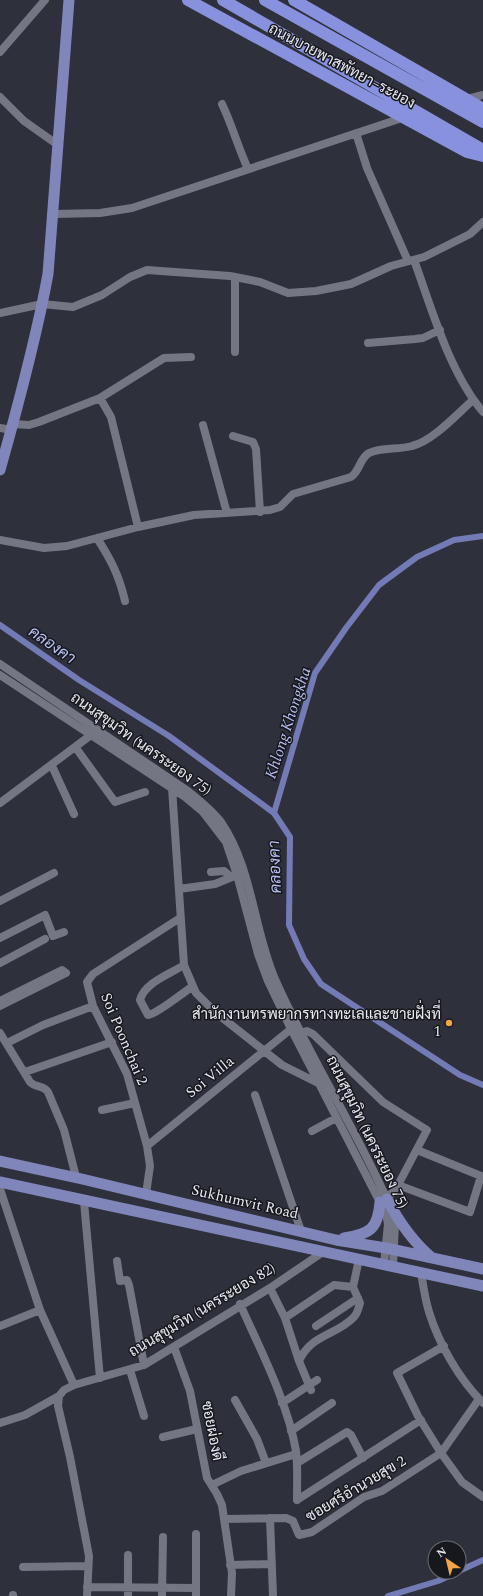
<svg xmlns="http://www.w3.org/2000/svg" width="483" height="1596" font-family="Spectral,Sarabun,serif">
	<rect width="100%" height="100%" fill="#2e303b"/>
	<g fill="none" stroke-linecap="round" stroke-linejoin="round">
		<path stroke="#737bb7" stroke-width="6" d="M0,625L79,680L169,736L274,813L290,837L289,925L304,959L321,984L460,1075L483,1085
			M274,813L315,673L346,628L379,585L417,557L454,540L483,536
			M459,1571L483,1560
			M388,1596L438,1581L458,1572"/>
		<path stroke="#747683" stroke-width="8" d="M0,52L45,0
			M0,97L24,121L58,145
			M467,99L483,95
			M222,104C232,125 238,147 248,169
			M356,133L367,168L408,261
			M54,214L100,213L132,208L405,117
			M414,260C432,309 449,372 483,412
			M0,313L42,304L73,307L102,295L130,277L147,270L230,276L260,282L288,293L316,291L351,284L391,266L424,257L470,234L483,222
			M368,343L415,339L423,338L440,330
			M235,352V277
			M100,398L111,417L138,527
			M13,424L29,425L39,422L100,398L164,358L191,357
			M203,425L227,513
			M0,428L12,430
			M233,436L253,442L256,449L260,512
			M97,538C111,560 119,575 125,601
			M0,540L44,548L67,546L138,527L194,515L270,510L280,507L293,494L351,477C360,471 359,459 369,453C381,447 398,450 412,446C433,441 457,414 473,400
			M0,664L188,791C200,801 212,810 221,822C253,869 253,928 275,979C309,1056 355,1127 389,1204
			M0,675L185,797L203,812L226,842L237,875L258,954L268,981L291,1029L386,1214L388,1224L384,1264
			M76,748L115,802L145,792
			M52,766L74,814
			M172,788L184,965L196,993L215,1012L282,1065L318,1083
			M0,803L91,735
			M211,872L224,871L231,877
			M179,889L215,884L237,875
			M0,901L54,873
			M0,938L45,915L53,936L64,932
			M0,963L45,939
			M184,965C170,974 144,983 140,1000L148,1015C157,1014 182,993 192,987
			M0,1001L62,970L66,973L0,1006
			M0,1033L30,1082C36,1088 43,1085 48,1092L64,1130L76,1177
			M297,1034L307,1031L313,1034L383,1102L427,1130L398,1185L387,1199
			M7,1043L43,1025L93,1006
			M25,1072L112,1042
			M255,1095L301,1231
			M102,1110L135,1103
			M312,1131L336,1118
			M147,1146L291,1029
			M398,1185L470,1212L481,1176L417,1150
			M0,1189L40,1310L74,1385
			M146,1194L150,1166L147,1146L127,1074L93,1006L87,982L93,974L180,918
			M84,1202L100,1378
			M117,1261L120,1281L127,1280L129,1285L144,1365
			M393,1266L395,1224L393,1215
			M421,1272C423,1285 425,1299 429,1312C439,1344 459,1379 483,1403
			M270,1288L285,1318L299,1361
			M240,1304C260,1349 288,1403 296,1451C298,1467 297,1484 297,1500
			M285,1318L334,1285L353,1287
			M0,1326L40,1310
			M316,1326L358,1298
			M444,1346L397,1373L418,1416L441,1453L462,1482L483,1497
			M174,1347L190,1391L207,1478L217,1494L222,1505L232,1573L231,1596
			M130,1370L144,1416
			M311,1390L299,1361C311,1334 336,1336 354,1317C357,1314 359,1307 360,1303L353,1287L359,1259
			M235,1400L257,1439L266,1463
			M282,1403L317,1380
			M0,1423L25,1415L59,1396
			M291,1431L332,1403
			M163,1437L197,1429
			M297,1463L347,1432L351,1435L363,1458
			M212,1485L241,1471L296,1454
			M297,1500L421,1420
			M270,1518L273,1596
			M225,1519L286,1518L293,1521L299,1535L312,1532L364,1497L382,1491L441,1453L479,1399
			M196,1534V1596
			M230,1565L271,1564
			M23,1567L88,1566
			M87,1587L196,1588
			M13,1596V1595
			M87,1596L89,1556L70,1457L58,1406L59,1396L64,1390L74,1385L144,1365L270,1288L323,1252
			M128,1596V1555
			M162,1596L163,1537"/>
		<path stroke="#8086ba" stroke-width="11" d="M0,470C18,406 36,340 48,274L69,0
			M0,1161L82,1179L336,1240L386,1248L483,1269
			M0,1182L483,1286
			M387,1199C399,1222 412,1241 432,1258
			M344,1238C370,1234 378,1229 380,1202"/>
		<path stroke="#8891de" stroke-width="12" d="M188,0L467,152L483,156
			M223,0L483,150
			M265,0L483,122
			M294,0L483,109"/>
	</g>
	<circle fill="#f3a443" stroke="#17181e" stroke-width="1.5" cx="449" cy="1023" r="4"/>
	<g text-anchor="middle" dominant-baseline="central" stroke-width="3" stroke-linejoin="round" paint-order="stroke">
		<g font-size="15" fill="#e7e8f0" stroke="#17181e">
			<text transform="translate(342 66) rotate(28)">ถนนบายพาสพัทยา–ระยอง</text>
			<text transform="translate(141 744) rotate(35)">ถนนสุขุมวิท (นครระยอง 75)</text>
			<text transform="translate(124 1039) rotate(67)">Soi Poonchai 2</text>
			<text transform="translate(210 1077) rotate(-39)">Soi Villa</text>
			<text transform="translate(367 1132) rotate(64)">ถนนสุขุมวิท (นครระยอง 75)</text>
			<text transform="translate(245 1202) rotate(13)">Sukhumvit Road</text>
			<text transform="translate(202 1310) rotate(-31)">ถนนสุขุมวิท (นครระยอง 82)</text>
			<text transform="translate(212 1431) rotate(79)">ซอยผ่องดี</text>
			<text transform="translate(356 1489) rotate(-31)">ซอยศรีอำนวยสุข 2</text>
		</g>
		<g font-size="15" fill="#e7e8f0" stroke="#17181e" text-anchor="end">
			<text x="441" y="1014">สำนักงานทรพยากรทางทะเลและชายฝั่งที่<tspan x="441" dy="17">1</tspan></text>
		</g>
		<g font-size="16" font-style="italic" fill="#b8c0f3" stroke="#17181e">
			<text transform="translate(52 645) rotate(35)">คลองคา</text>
			<text transform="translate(288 723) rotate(-72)">Khlong Khongkha</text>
			<text transform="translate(275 867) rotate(-92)">คลองคา</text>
		</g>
	</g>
	<g transform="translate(447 1560) rotate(325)"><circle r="19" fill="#17181e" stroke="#6a6b72"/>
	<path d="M0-3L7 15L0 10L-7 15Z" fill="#f3a443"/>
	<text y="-6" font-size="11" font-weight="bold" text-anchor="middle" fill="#e7e8f0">N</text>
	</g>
</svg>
